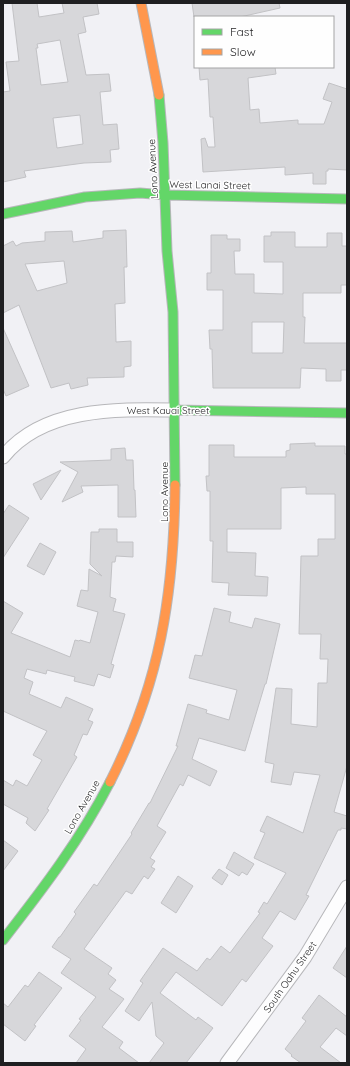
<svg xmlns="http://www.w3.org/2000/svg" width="350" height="1066" font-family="Quicksand,sans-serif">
	<rect width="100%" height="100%" fill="#f1f1f5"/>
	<path fill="#d7d7da" stroke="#c2c2c5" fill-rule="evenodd" d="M12,3H37L39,17L64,13L62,3H97L99,14L83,17L86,32L78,34L86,75L109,74L111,91L100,92L103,125L117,124L119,149L110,150L111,162L84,163L24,171L26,177L3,182V92L10,91L6,62L19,61ZM60,40L68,82L41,85L36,48H38L37,44ZM80,115L83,144L57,148L53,118Z
		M192,3H279L280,8L240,17H194Z
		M199,67H275L276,74L248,78L250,110L259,109L260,123L298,120V124H324L332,102L323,99L329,83L347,89V170L328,169V171H326V184H313V173L285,175V167L203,172L201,139L205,138L208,147H215L213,117H210L208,79L200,80Z
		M126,230L127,267H124L125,303L115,304L116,342L131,341V366L124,367V377L87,378L88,385L71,389L69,383L51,388L19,305L3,313V246L13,241L16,246L22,243L45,241V232L72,231L73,242L103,238V231ZM64,261L67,283L37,291L25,264Z
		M271,232H295V247H327V233H342V246H347V285H341V293H303V317H305L304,343H347V370H341V381H326V369L301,368L300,388H213L212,349H210L209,330H223V290H207V273H211V235H227V239H240V251H234L235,274H254V293L283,294V262H264V236H271ZM252,322H284L283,353H252Z
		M3,328L29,386L6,396L3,389Z
		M315,443V446H345V454H347V766L334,812L347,816V829L341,828V830H338L306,895L309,896L295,920L280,911L262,938L273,946L246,982L242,979L222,1006L176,972L160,993L196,1020L198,1017L213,1028L186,1063H149L164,1043L156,1036L152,1002L139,1021L125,1011L143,983L140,981L163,948L197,971L207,958L210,960L221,946L230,953L260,913L258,912L264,902L267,904L286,873L254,858L265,833L260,831L267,816L303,833L320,775L294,772L291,785L271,782L274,764L265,762L276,688L292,689L291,724L317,727L318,683H327L328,659H320L321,634H299L301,556H318V539H335V494H306V487L281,488V529H227V552L256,553L255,576L268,577L267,596L228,595L229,583L212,582L213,541H210V491H207L206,476H209V445H234V457H286V451L290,450V444Z
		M125,448L126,460H133L134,490H135L136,517H118V485L81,486L83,492L62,502L78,472L60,462L111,460V449Z
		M61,470L41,500L33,484Z
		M9,505L29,518L3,558V514Z
		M99,529H117V542H133V557L116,556L115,562H112L110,597L116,599L113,611L125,614L111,664L114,665L110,678L98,674L94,686L74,681L75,677L47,670L46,674L27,669L24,678L33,682L29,694L61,708L66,697L93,709L88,720L93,722L87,735L83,734L74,755L77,757L47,809L49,810L35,831L26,823L28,818L3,804V780L13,786L16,780L27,786L42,760L33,755L47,731L3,711V601L23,613L11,633L70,657L75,640L79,641L80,640L90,643L98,612L77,606L81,590L88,591L89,569L102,576L90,564L91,532H99Z
		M40,543L56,552L44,575L27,566Z
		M214,608L231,612L229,622L252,628L255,618L280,624L266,684H265L245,751L199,738L192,759L217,771L210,786L188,775L183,786L180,784L157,826L166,832L150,858L155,861L151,867L155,869L148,879L144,876L132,894L126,891L84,949L112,968L108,974L116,980L109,989L124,999L102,1027L123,1042L119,1048L139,1063H76L86,1049L69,1036L81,1020L79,1019L96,997L61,973L71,959L52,947L59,937H60L76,914L74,912L94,884L97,886L132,834L131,833L149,803H150L178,746H176L188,704L207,710L206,713L229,720L237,690L189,678L195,655L202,656Z
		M3,840L18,851L3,871Z
		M234,852L254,864L247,875L242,872L239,876L226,868Z
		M219,869L228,875L222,885L212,878Z
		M178,876L193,886L176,913L161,903Z
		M347,946V978L333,968Z
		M39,972L62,988L34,1025L36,1026L25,1041L3,1024V1003L8,1007L25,985L28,987Z
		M319,995L347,1017V1036L336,1028L320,1047L341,1063H301L291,1056L292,1055L285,1049L306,1021L302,1018Z"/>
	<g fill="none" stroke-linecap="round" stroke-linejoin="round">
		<g stroke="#b7b7ba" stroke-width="15">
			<path id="street" d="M3,457C43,407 117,409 175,410
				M227,1063L305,957L347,887"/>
		</g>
		<g stroke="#b7b7ba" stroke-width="11">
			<path id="fast" d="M159,95L163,143L167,251L173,312L175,485
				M3,214L85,197L140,193L165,195L347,199
				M175,410L347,413
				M3,940C42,890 81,839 110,782"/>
		</g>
		<g stroke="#b7b7ba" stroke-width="11">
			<path id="slow" d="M141,3L159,95
				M110,782C160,683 174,595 175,485"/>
		</g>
		<use href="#street" stroke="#fdfdfe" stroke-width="13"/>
		<use href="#fast" stroke="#63d668" stroke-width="9"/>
		<use href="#slow" stroke="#ff974d" stroke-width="9"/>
	</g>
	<g text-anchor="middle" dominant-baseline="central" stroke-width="3" stroke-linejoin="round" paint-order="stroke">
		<g font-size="10" fill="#1f1f21" stroke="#fefefe">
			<text transform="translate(153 169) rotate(-93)">Lono Avenue</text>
			<text transform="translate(210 185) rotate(1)">West Lanai Street</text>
			<text x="168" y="410">West Kauai Street</text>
			<text transform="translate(164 492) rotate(-90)">Lono Avenue</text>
			<text transform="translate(82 807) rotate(-60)">Lono Avenue</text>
			<text transform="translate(290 977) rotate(-55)">South Oahu Street</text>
		</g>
	</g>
	<rect width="350" height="1066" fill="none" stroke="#1f1f21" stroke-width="8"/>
	<rect x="194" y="16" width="140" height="52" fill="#fefefe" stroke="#a5a5a6"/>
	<rect x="202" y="29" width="20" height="6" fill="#63d668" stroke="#a5a5a6"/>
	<text x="230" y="36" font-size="12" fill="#1f1f21">Fast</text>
	<rect x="202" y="49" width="20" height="6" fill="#ff974d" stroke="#a5a5a6"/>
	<text x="230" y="56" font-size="12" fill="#1f1f21">Slow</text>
</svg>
